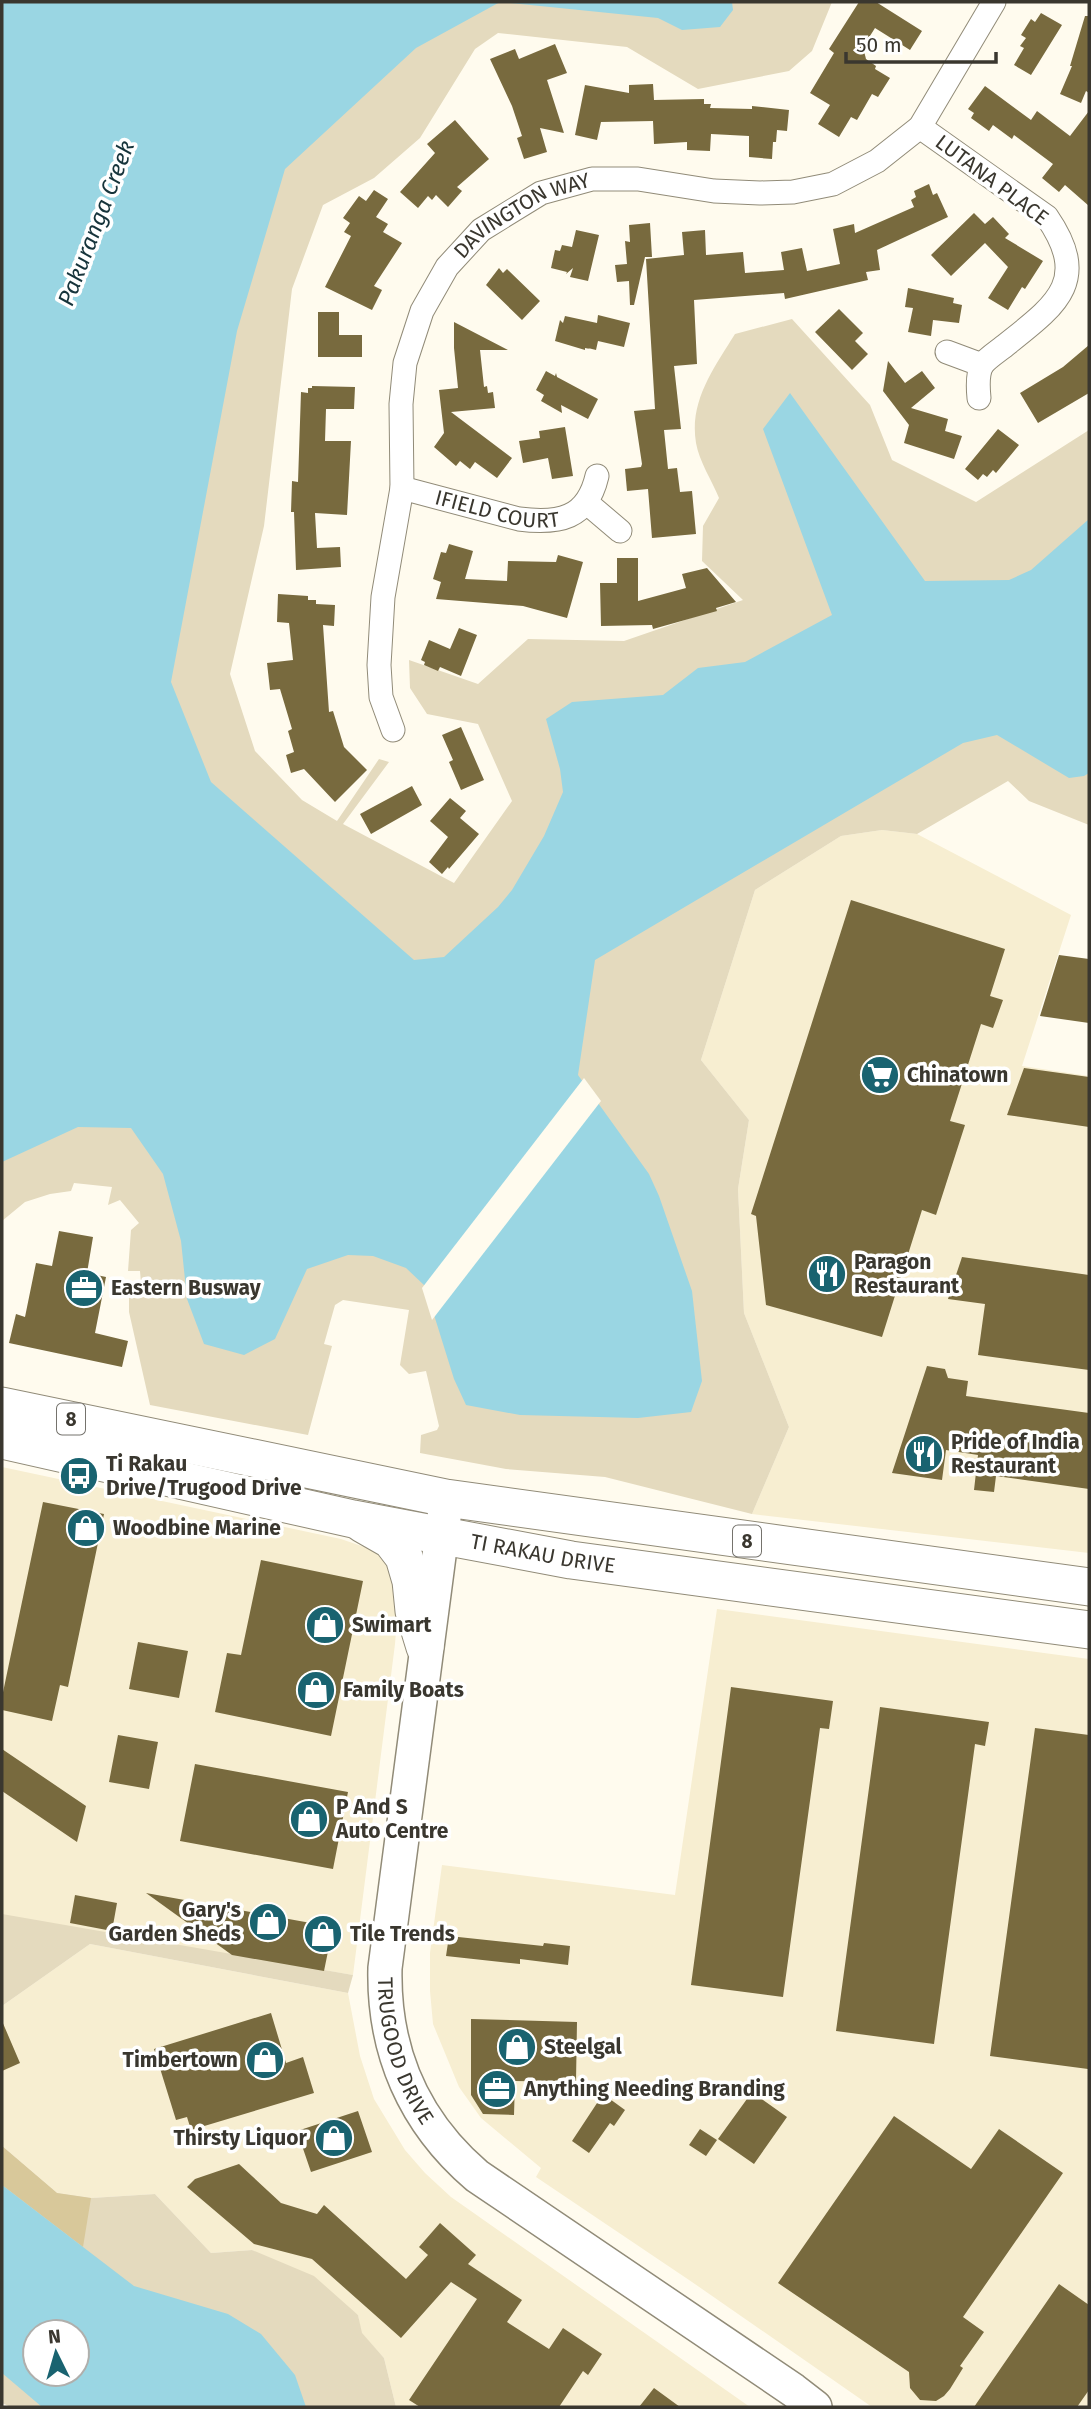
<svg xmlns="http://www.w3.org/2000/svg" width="1091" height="2409" font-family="'Fira Sans',sans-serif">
	<rect width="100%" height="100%" fill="#fffbee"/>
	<path fill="#f7eed1" d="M882,830L917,834L1071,915L1022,1066L1089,1076V1553L752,1514L789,1427L744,1313L738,1189L749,1120L701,1060L755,890L841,836Z
		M2,1467L341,1539L373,1550L389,1563L399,1593L395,1644L353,1975L2,1916Z
		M717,1609L1089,1659V2407H872L692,2282L536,2177L541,2168L481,2118L459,2087L433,2024L430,1991V1953L442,1865L675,1895Z
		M90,1944L348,1993L360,2056L374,2099L405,2150L425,2173L451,2197L750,2407H396L384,2358L361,2333L358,2315L252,2250L211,2253L155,2194L91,2198L57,2193L2,2146V2006Z"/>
	<path fill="#e4dabe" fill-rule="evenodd" d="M210,2H832L812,51L789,71L698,89L627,47L498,33L475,49L420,138L374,178L323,205L292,289L264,526L230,674L255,751L302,800L337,821L379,759L389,762L343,824L454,883L512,801L478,724L427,714L410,688L409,660L478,684L528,639L624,641L743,600L702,561L703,526L719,498C712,481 699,461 696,443C689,401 714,368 735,334L792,319L870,405L892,460L976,502L1089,430V825L1029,801L1008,781L917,834L882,830L841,836L755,890L701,1060L749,1120L738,1189L744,1313L789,1427L752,1514L605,1477L506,1469L420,1453L421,1435L437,1430L439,1426L426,1371L409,1374L400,1365L409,1310L343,1300L335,1305L324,1344L332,1346L308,1435L150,1405L129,1312V1286L141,1283L140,1271H128L131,1230L139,1223L120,1200L108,1205L112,1187L74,1183L71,1191L50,1194L25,1202L2,1221V491Z
		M2,1914L353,1975L348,1993L90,1944L2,2006Z
		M2,2146L57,2193L91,2198L155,2194L211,2253L252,2250L314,2276L358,2315L362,2333L384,2358L396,2407H11L2,2403ZM35,2332H77V2374H35Z"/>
	<path fill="#d8c89a" d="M2,2146L57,2193L91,2198L83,2247L2,2185Z"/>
	<path fill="#9ad6e3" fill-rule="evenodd" d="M2,2H732L733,10L720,27L682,30L658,18L500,2L416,48L285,169L237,331L171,682L211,782L414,960L444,957L498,907L512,890L544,836L563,792L560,769L546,719L572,702L663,695L698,668L745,662L832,615L763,429L790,393L925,581L1009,580L1031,570L1089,519V773L1084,776L1069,778L997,735L963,743L595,960L578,1075L649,1174L659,1196L692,1291L702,1381L691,1412L638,1418L520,1415L466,1405L454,1379L425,1286L406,1268L373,1256L348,1255L307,1269L275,1339L244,1355L204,1344L187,1299L181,1241L163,1174L131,1128L78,1127L2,1162Z
		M2,2185L134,2286L228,2314L261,2334L295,2375L306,2407H42L2,2373ZM35,2332H77V2374H35Z"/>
	<path fill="#fffbee" d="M584,1078L601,1101L432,1320L422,1288Z"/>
	<path fill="#786a3e" d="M859,2H876L922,31L910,50L875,28L863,47L866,59L876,66L875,69L890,78L878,97L872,94L857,120L851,117L839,137L818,124L830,105L810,93L834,53L829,49Z
		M1041,13L1062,25L1031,75L1014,65L1024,48L1020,46L1026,38L1021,35L1031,19L1035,22Z
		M1085,16H1089V93L1086,91L1081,103L1060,94L1072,66H1070Z
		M555,44L567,73L547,80L564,133L540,128L547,152L524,159L517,138L522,136L512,106L490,59L515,49L519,59Z
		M653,84L654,100L704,99V104H711L710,108L752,109V106L789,110L787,131L777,130L776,142H773L772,159L749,157V136L711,134L710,151L687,150V142L654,144L653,121L601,122L597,140L575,135L585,85L629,93V85Z
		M985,86L1031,120L1037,111L1070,136L1089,111V206L1065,185L1059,192L1042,178L1053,164L1014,135L1012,139L993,125L989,131L971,118L974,113L968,109Z
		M455,120L489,159L457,187L462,191L448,207L436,195L432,200L428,196L418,208L400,192L435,153L427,144Z
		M929,184L933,195L937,193L948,217L877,250L880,270L866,272L868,280L785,299L784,293L694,300L697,364L674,366L681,429L664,430L668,469L677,468L680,492L692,491L696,534L652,538L648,489L627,491L625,469L641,467L642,464L634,411L655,409L646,259L684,255L682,232L705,230L706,255L743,252L745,273L784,270L781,252L802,248L807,271L840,264L833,229L854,224L855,233L914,207L911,200L916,197L914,191Z
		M374,190L388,199L376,217L388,224L383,232L402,243L374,286L382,290L372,310L325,287L351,236L344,232L350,223L343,218L359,196L366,201Z
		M974,213L985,224L993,217L1009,234L1005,238L1043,261L1025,289L1022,287L1008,310L988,298L1008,267L985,243L951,276L931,255Z
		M650,223L652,257H645L634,305H630L629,281L617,282L615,265L627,264L625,241L630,242L629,225Z
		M576,230L599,235L588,281L570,277L573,268L566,274L567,272L551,268L555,250L560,251L562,245L572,247Z
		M499,268L503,273L507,269L540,301L522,320L486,285Z
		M908,288L954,298L953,303L962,305L959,323L933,320L931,336L908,332L913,308L905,307Z
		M839,309L863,333L855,341L868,354L852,370L815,332Z
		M318,312H339V335H362V357H318Z
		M598,315L630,323L624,347L598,341L596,350L588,348L590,349L585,348V350L555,341L560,320L563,323L565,316L597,323Z
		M454,322L508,350H480L484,387L487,386L488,393L493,392L495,408L451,412L512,458L497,478L475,462L470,469L460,461L456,466L434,447L444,433L439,390L458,388L454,348Z
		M1089,345V393L1038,423L1020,393L1063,367Z
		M888,361L905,383L922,371L935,388L911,408L948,419L945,431L962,436L954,459L904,443L909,425L883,391Z
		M546,371L555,376L556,373L557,377L598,399L588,419L561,405L562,413L541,401L544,395L536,390Z
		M312,386L355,387L354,409H326L325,441H351L347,515L315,513L317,548L340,547L341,567L296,570L294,512H291L292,481L298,482L301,392L308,393V388H312Z
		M565,427L573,476L552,479L548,458L523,463L519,441L540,438L539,431Z
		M998,429L1019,445L996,473L993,470L987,477L983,474L978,480L965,469Z
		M449,544L473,551L465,579L507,581L508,561L556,562L558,555L583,562L567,618L523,606L436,599L441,582L433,579L441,552L446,553Z
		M617,558H638V601L686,588L682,574L707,568L736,602L716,608L717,611L653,629L652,625L601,626L600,583H617Z
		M278,594L308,596V600H316V604L335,605L334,626L323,625L329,712L333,711L344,747L367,770L335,802L304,769L291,773L286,755L294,752L288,731L292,729L280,689L270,690L267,663L293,660L289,623L277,622Z
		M459,628L477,635L461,676L440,667L438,671L424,665L425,662L421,660L429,640L450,649Z
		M461,727L484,780L461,790L449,762L453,760L442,735Z
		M412,786L422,805L371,834L360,814Z
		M450,798L466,811L460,818L479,834L449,869L448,867L442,874L429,862L448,837L430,821Z
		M851,900L1005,949L990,996L1003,1000L993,1028L981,1024L950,1121L965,1125L936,1215L922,1210L882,1337L766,1305L756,1216L751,1214Z
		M1059,955L1089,959V1023L1040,1016Z
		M1024,1068L1089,1077V1127L1007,1115Z
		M59,1231L93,1237L87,1273L106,1277L95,1333L128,1341L122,1367L9,1343L16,1314L25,1317L36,1263L52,1266Z
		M962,1257L1089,1275V1370L978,1355L985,1304L948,1299Z
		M927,1366L945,1369L948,1378L968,1381L966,1396L1089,1413V1489L996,1476L994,1492L974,1490L978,1455L946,1450L942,1480L892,1473Z
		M43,1502L104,1514L68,1687L60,1685L52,1721L2,1710V1697Z
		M261,1560L363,1581L331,1736L215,1712L227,1653L241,1655Z
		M138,1642L188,1651L179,1698L129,1689Z
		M731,1687L833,1701L829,1729L820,1728L783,1997L691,1985Z
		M880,1707L989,1722L985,1746L975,1744L934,2044L836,2031Z
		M1035,1728L1089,1735L1088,2069L990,2056Z
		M118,1735L158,1742L149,1789L109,1782Z
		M2,1749L86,1806L77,1842L2,1791Z
		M195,1764L348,1792L333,1869L180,1841Z
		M146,1893L333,1927L324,1971L232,1955Z
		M75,1895L117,1903L112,1931L70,1923Z
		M449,1936L543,1946L544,1943L570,1946L568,1965L520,1959V1964L446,1956Z
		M271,2013L286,2063L303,2057L314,2093L191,2130L187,2117L176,2120L154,2049Z
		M471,2019L577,2022L576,2082L515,2081L514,2115L483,2114L471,2095Z
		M2,2021L20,2063L2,2071Z
		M752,2092L787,2117L754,2164L718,2139Z
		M603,2094L625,2110L614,2126L610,2123L589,2153L572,2141Z
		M358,2111L372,2152L311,2172L297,2131Z
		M894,2116L971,2169L999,2129L1063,2173L963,2317L984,2332L960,2366L963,2368L950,2389L944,2396L936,2401L920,2400L910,2388L909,2372L778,2283Z
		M700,2129L717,2140L706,2156L689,2145Z
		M239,2164L281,2203L317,2214L324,2205L406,2279L428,2255L419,2247L440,2223L476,2255L468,2264L522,2300L507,2322L549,2349L563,2328L602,2354L588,2375L583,2371L559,2407H420L409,2400L477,2299L451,2282L401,2338L312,2259L254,2244L187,2187L195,2179Z
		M1059,2284L1089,2305V2390L1077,2407H974Z
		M654,2388L680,2407H639Z"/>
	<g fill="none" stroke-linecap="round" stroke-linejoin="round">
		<g stroke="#918b78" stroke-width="25">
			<g id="street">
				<path d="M920,127L1047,217C1091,281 1056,305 1007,344C1000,350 987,358 982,365C977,374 978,388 979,398"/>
				<path d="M947,352L982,365"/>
				<path id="s1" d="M402,488L519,519C559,524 587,519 597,476"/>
				<path d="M587,503L620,531"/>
				<path id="s2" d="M393,730L381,697L379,665L383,597L402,488L401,404L405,363L422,311L447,267L481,230L541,193L592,179H638L714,191L760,193L793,192L833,184L877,161L920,127L994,2"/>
			</g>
		</g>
		<g stroke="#918b78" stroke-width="36">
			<g id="secondary">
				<path id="s3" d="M445,1510L385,1968C383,2051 414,2122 477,2176L793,2390L815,2407"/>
			</g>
		</g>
		<g stroke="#918b78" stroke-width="39">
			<g id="primary">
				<path d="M2,1406L446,1498L1089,1587"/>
				<path id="s4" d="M2,1440L353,1519L571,1560L1089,1630"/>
				<path d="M363,1524L391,1540L404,1557L411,1581L414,1611L425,1647"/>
			</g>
		</g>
		<use href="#street" stroke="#fff" stroke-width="23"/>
		<use href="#secondary" stroke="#fff" stroke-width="33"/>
		<use href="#primary" stroke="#fff" stroke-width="37"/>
	</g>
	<defs>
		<g id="supermarket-disc" transform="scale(2.0125)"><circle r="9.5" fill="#196370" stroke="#fff"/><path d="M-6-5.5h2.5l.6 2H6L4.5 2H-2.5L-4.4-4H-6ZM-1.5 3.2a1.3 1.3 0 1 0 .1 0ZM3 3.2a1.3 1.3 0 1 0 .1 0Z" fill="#fff"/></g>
		<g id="restaurant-disc" transform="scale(2.0125)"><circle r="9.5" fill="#196370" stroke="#fff"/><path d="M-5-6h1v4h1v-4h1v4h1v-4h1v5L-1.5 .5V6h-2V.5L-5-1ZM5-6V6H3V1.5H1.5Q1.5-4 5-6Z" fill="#fff"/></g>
		<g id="office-disc" transform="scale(2.0125)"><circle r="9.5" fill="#196370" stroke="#fff"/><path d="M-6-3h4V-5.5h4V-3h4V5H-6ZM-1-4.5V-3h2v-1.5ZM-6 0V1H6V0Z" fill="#fff"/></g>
		<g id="bus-disc" transform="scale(2.0125)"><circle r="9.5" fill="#196370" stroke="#fff"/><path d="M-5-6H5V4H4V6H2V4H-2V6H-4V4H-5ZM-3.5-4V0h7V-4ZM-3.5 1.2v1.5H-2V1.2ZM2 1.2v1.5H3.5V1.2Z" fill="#fff"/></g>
		<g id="shop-disc" transform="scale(2.0125)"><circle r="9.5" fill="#196370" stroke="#fff"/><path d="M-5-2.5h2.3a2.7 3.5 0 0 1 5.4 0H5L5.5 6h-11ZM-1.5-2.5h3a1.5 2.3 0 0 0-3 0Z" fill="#fff"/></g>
	</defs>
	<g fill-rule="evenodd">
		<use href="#supermarket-disc" x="880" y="1075"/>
		<use href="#restaurant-disc" x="827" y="1274"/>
		<use href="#office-disc" x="84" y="1288"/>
		<use href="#restaurant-disc" x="924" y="1454"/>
		<use href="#bus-disc" x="79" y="1476"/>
		<use href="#shop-disc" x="86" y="1528"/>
		<use href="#shop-disc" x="325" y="1625"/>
		<use href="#shop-disc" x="316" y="1690"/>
		<use href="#shop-disc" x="309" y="1819"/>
		<use href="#shop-disc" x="268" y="1922"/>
		<use href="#shop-disc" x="323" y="1934"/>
		<use href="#shop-disc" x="517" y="2047"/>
		<use href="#shop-disc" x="265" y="2060"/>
		<use href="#office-disc" x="497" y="2089"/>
		<use href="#shop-disc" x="334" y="2138"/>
	</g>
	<g text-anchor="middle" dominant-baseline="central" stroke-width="7" stroke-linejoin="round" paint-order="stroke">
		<g fill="#fff" stroke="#75736d" stroke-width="2">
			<rect x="57" y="1403.5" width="28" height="31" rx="5"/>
			<rect x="733" y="1525.5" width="28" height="31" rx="5"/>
		</g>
		<g font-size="19" font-weight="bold" fill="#3a372f">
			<text x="71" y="1419">8</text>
			<text x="747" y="1541">8</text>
		</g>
		<g font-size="21" fill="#3a372f" stroke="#fff">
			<text transform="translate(992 180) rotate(37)">LUTANA PLACE</text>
			<text stroke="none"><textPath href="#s2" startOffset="570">DAVINGTON WAY</textPath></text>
			<text stroke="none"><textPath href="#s1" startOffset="98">IFIELD COURT</textPath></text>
			<text stroke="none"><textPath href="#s4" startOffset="553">TI RAKAU DRIVE</textPath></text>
			<text stroke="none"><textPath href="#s3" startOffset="548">TRUGOOD DRIVE</textPath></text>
		</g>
		<g font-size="21" font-weight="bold" fill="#3a372f" stroke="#fff" text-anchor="start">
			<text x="907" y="1075">Chinatown</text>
			<text x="854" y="1262">Paragon<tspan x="854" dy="24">Restaurant</tspan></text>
			<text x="111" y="1288">Eastern Busway</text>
			<text x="951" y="1442">Pride of India<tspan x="951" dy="24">Restaurant</tspan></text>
			<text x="106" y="1464">Ti Rakau<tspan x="106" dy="24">Drive/Trugood Drive</tspan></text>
			<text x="113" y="1528">Woodbine Marine</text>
			<text x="352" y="1625">Swimart</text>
			<text x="343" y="1690">Family Boats</text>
			<text x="336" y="1807">P And S<tspan x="336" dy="24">Auto Centre</tspan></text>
			<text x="241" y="1910" text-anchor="end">Gary's<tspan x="241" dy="24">Garden Sheds</tspan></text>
			<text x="350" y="1934">Tile Trends</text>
			<text x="544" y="2047">Steelgal</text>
			<text x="238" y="2060" text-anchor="end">Timbertown</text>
			<text x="524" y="2089">Anything Needing Branding</text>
			<text x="307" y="2138" text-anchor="end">Thirsty Liquor</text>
		</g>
		<g font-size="23" font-style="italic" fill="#16343b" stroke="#fff">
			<text transform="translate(96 223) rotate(-69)">Pakuranga Creek</text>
		</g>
	</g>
	<rect width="1091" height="2409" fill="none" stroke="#3a372f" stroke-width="7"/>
	<g transform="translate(56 2353) rotate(355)"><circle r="33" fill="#ffffff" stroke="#b0afac" stroke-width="2"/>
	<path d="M0-5L12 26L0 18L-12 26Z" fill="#196370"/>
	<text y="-10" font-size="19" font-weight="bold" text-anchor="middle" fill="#3a372f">N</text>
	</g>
	<path d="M846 52v10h150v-10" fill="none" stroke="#3a372f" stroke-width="3.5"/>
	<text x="856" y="52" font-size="21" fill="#3a372f" stroke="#ffffff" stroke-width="5" paint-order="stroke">50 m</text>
</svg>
